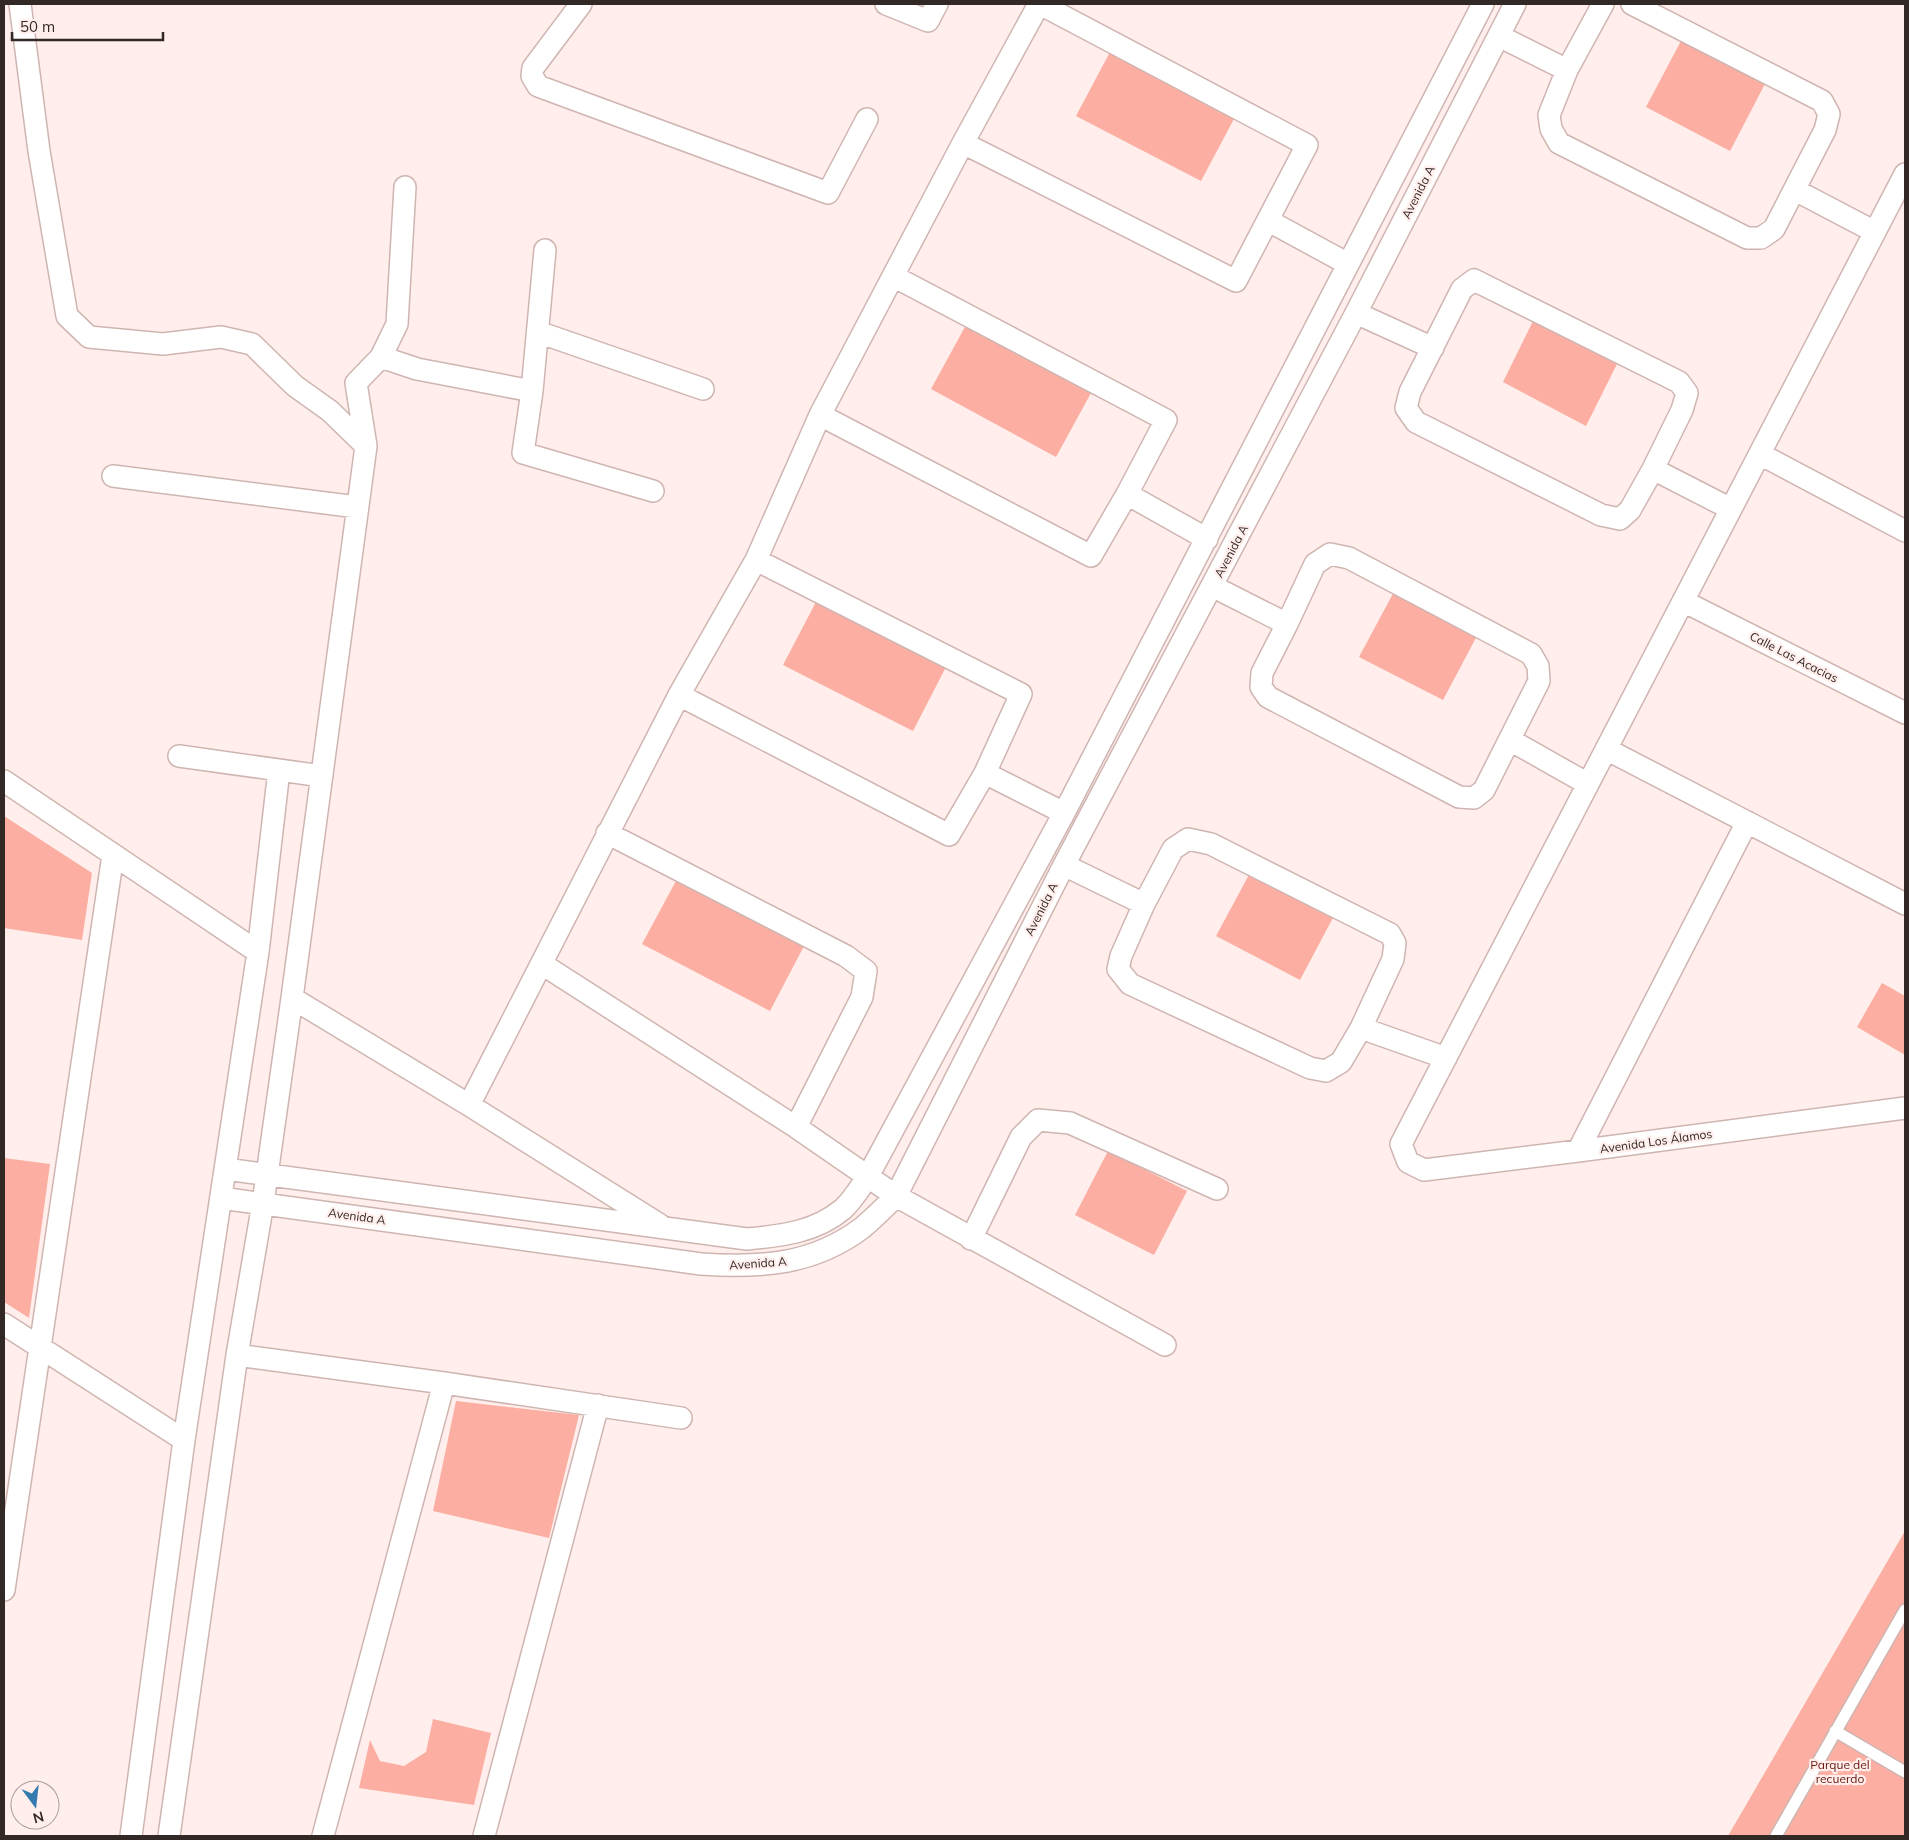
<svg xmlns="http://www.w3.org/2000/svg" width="1909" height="1840" font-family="Mulish,sans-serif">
	<rect width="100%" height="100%" fill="#ffeeeb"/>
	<path fill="#fbaea1" d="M1682,39L1766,82L1730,151L1646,107Z
		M1110,52L1235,117L1201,181L1076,116Z
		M1535,317L1619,360L1586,426L1503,382Z
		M966,325L1091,393L1056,457L931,389Z
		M1396,588L1479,632L1443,700L1359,657Z
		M817,600L947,665L913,731L783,665Z
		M4,816L92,873L82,940L4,928Z
		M1251,871L1335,914L1300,980L1216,936Z
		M677,879L804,946L770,1011L642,944Z
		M1882,983L1905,996V1055L1857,1027Z
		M1108,1151L1187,1191L1154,1255L1075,1215Z
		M4,1158L50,1164L29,1318L4,1302Z
		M456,1401L579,1415L549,1538L433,1511Z
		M1905,1531V1836H1728Z
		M433,1719L491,1733L474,1805L359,1788L370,1740L380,1761L404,1766L426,1752Z"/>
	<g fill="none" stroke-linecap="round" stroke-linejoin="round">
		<g stroke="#cfb5b1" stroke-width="14">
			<path id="service" d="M1835,1731L1905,1772
				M1776,1836L1905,1610"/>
		</g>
		<g stroke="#cfb5b1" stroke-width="24">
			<path id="minor" d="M20,4L39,151L67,316L89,337L163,344L221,337L252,344L295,386L330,411L366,446
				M581,4L533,68L532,76L538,86L828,193L867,119
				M886,4L928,21L937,4
				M1603,4L1567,70L1549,115L1551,129L1559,143L1747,238H1761L1774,229L1825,130L1829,114L1822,101L1632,4
				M1499,36L1567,70
				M963,143L1236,281L1307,145L1040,4
				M1905,174L1401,1144L1408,1162L1424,1170L1578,1151L1905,1108
				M1795,190L1875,232
				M1269,221L1348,264
				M545,250L532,391L523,453L653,491
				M1474,280L1679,382L1687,393L1682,410L1653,469L1630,510L1620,519L1601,515L1416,422L1406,408L1410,392L1462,289Z
				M1356,313L1433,348
				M538,332L703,389
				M381,357L417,369L532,391
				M820,415L1091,556L1127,494L1166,420L893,276
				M1760,454L1905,531
				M1653,469L1731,509
				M113,476L357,507
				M1127,494L1207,539
				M1330,554L1349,558L1531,654L1538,666L1539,681L1484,790L1474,798L1459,797L1268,697L1261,687L1262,673L1287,624L1315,564Z
				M1212,586L1287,624
				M1683,601L1905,713
				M679,695L949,835L985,773L1021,694L756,560
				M1510,740L1588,784
				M1606,749L1905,904
				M179,756L322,776
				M985,773L1064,813
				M4,781L258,952
				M607,833L846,956L866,971L862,997L796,1127
				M1188,839L1211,844L1390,934L1395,943L1393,959L1361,1028L1341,1062L1326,1071L1310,1068L1130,984L1118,969L1121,956L1144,904L1173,849Z
				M1064,865L1144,904
				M542,964L796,1127L896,1196L1165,1345
				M292,998L469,1105L660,1225
				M1361,1028L1446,1058
				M469,1105L679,695L756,560L820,415L963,143L1039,4
				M1578,1151L1747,822
				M225,1169L747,1239C781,1236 816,1232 843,1209C852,1201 860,1188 867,1178L1064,813L1483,4
				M221,1198L701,1264C760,1268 813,1265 862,1228C874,1218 885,1207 896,1196L1064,865L1356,313L1515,4
				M971,1239L1021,1137L1038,1120L1070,1123L1217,1189
				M4,1324L184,1440
				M237,1355L444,1383L681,1418
				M4,1590L113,855
				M131,1836L184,1440L258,952L279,770
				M169,1836L237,1355L263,1203L292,998L366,446L356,383L381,357L397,324L405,187
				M323,1836L444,1383
				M484,1836L598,1405"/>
		</g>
		<use href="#service" stroke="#fff" stroke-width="11"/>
		<use href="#minor" stroke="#fff" stroke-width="21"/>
	</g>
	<g text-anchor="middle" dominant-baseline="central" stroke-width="4.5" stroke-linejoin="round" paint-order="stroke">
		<g font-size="12" fill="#322826" stroke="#ffeeeb">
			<text transform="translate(1418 192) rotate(-63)">Avenida A</text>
			<text transform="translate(1231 551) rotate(-62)">Avenida A</text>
			<text transform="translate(1794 657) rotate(27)">Calle Las Acacias</text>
			<text transform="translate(1041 909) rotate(-63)">Avenida A</text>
			<text transform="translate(1656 1141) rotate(-8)">Avenida Los Álamos</text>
			<text transform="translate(357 1216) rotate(8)">Avenida A</text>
			<text transform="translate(758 1263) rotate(-4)">Avenida A</text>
		</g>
		<g font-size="12" fill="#67150d" stroke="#ffeeeb">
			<text x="1840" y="1764">Parque del<tspan x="1840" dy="14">recuerdo</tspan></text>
		</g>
	</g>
	<rect width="1909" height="1840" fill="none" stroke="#322826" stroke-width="10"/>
	<g transform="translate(35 1805) rotate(165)"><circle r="24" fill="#ffeeeb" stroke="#ad9f9c"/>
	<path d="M0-4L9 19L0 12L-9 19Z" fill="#337aaf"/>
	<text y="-8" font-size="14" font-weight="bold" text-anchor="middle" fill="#322826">N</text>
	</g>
	<path d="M12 32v8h151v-8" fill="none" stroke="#322826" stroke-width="2.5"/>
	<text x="20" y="32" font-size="15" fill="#322826" stroke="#ffeeeb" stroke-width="4" paint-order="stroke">50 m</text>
</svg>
